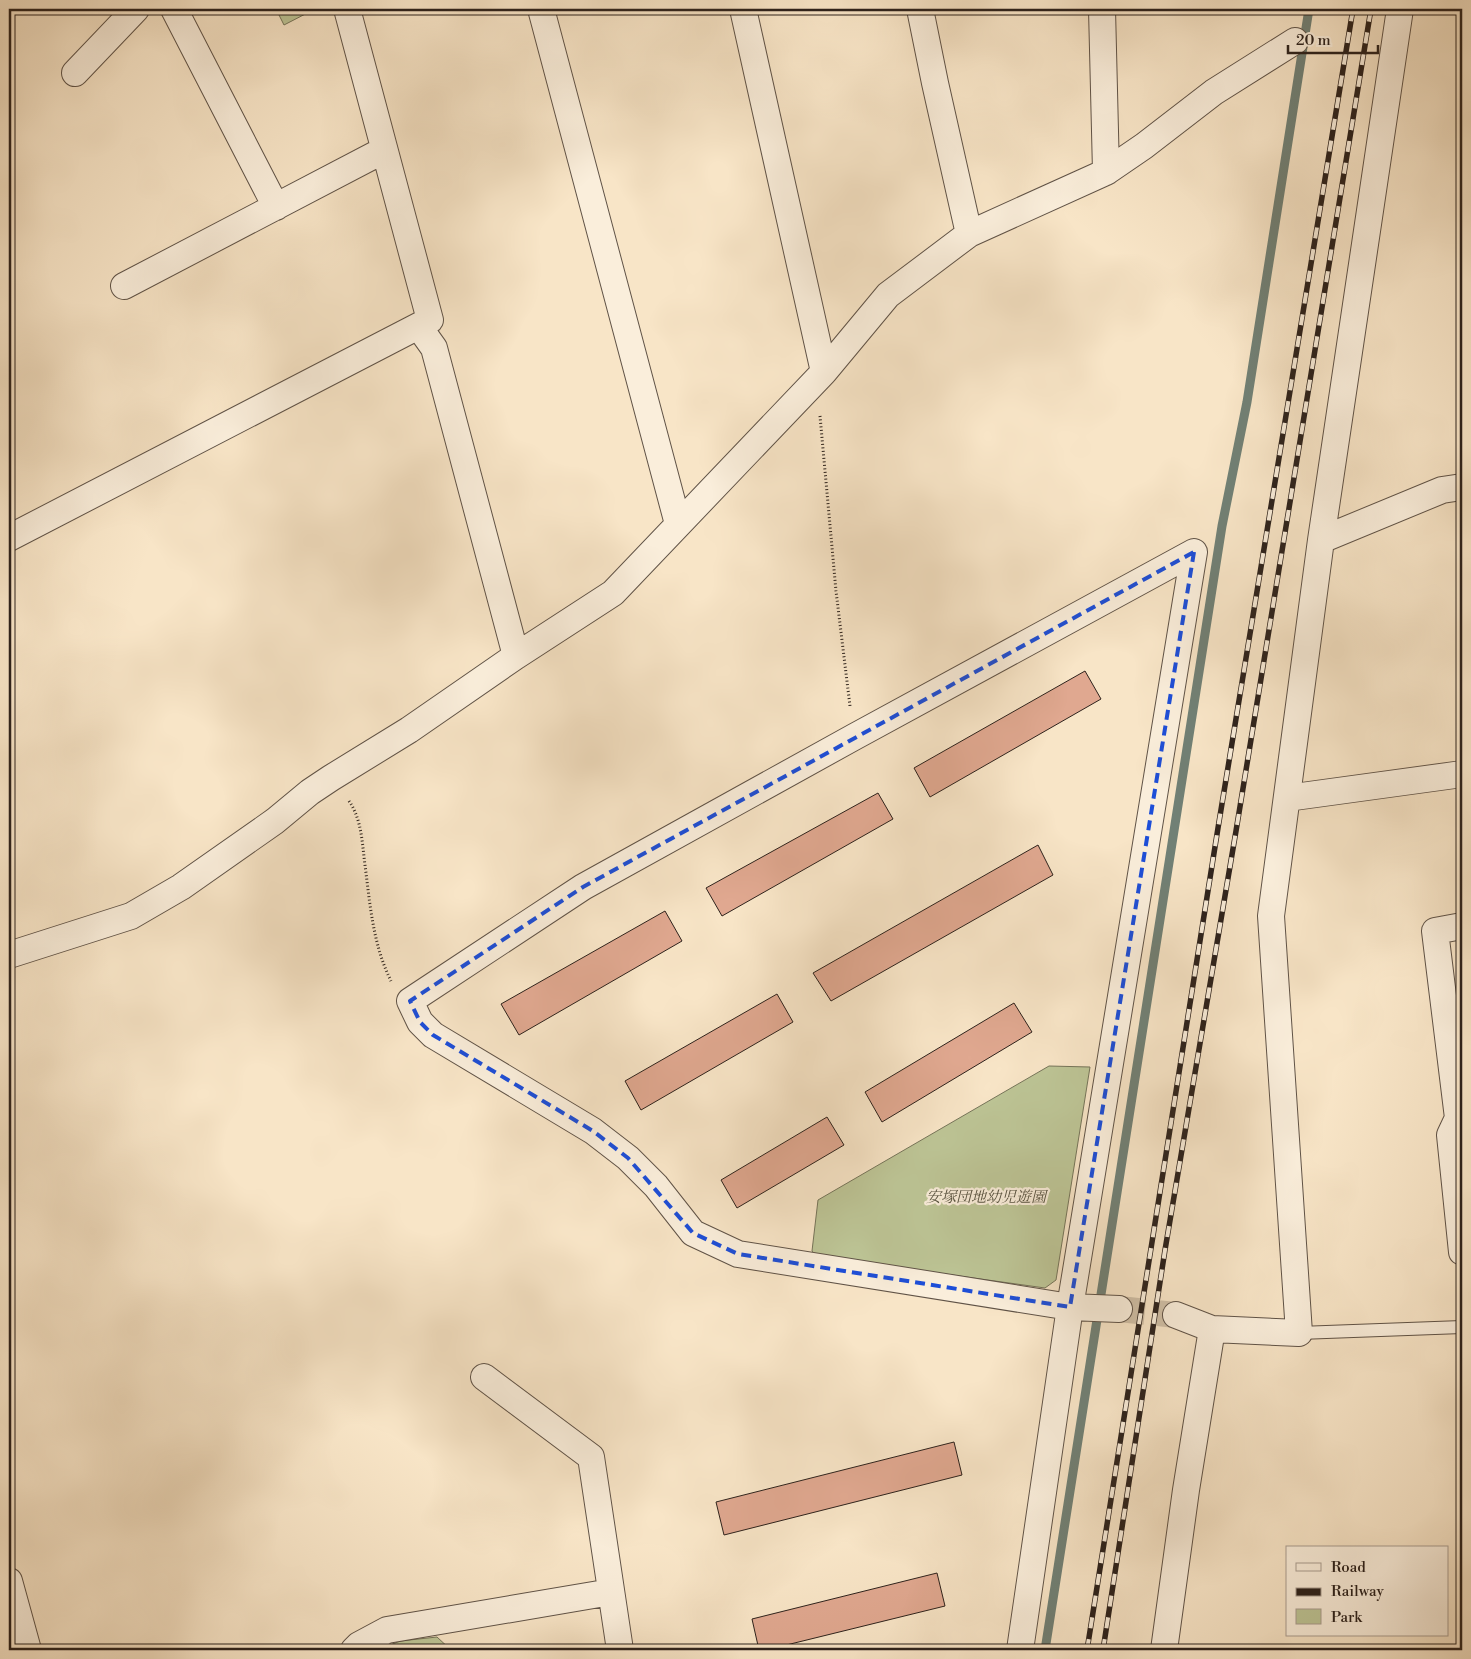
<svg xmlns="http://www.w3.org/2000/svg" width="1471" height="1659" font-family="'Libre Bodoni','Noto Serif JP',serif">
	<rect width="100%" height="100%" fill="#f8e5c7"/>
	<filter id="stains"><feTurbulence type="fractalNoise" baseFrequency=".004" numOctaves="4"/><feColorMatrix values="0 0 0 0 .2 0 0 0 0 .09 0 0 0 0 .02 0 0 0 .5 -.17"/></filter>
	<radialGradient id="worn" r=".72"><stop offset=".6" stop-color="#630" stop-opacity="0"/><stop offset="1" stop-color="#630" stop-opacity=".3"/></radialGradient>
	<path fill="#bdc596" stroke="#757459" d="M276,9H315L284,25Z
		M1049,1066L1090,1067L1056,1280L1045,1288L816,1256L812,1251L818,1200Z
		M437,1637L451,1650H378L400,1641Z"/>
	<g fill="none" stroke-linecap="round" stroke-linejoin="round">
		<path stroke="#718075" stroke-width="9" d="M1045,1650L1222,526L1247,402L1309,9"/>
	</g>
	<path fill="#e0a890" stroke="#2d221c" d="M1085,671L1101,699L930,797L914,768Z
		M878,793L893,819L722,916L706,888Z
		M1038,845L1053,875L831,1001L813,973Z
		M665,911L682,941L519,1035L501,1004Z
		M777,994L793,1022L641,1110L625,1081Z
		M1014,1003L1032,1032L882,1122L865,1092Z
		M827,1117L844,1145L737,1208L721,1180Z
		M954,1442L962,1475L724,1535L716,1502Z
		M937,1573L945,1606L766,1650H759L752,1619Z"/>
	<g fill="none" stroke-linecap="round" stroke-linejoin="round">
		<path stroke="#cfbea5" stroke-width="26" stroke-dasharray="26 13" stroke-linecap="butt" d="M1119,1309L1176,1315"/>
		<g stroke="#605347" stroke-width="14">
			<path id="service" d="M1299,1333L1462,1327"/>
		</g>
		<g stroke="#605347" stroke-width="28">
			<path id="minor" d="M174,9L276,207
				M541,9L678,524
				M743,9L824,372
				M920,9L935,83L969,234
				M75,73L136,9
				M1106,172L1144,146L1214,92L1295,41
				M124,286L384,150
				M419,327L434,348L516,656
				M9,538L430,320L347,9
				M1321,540L1442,490L1462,487
				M1287,798L1462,774
				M1462,926L1435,931L1458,1118L1450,1135L1462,1252
				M9,955L131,916L181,887L275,821L310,792L331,778L409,730L516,656L613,593L824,372L888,295L969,234L1106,172L1102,9
				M1176,1315L1212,1329
				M484,1377L591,1457L620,1650
				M9,1581L28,1650
				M354,1650L359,1645L387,1630L611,1592
				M1020,1650L1070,1307L1194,552L854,737L583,887L410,1001L420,1022L433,1035L593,1131L628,1158L656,1186L693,1233L738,1254L1070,1307L1119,1309
				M1164,1650L1186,1490L1212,1329L1299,1333L1271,916L1321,540L1400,9"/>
		</g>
		<path stroke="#2d221c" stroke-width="3" stroke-dasharray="1 2.5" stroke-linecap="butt" d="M820,416L836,591L850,706
			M349,801C362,820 362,843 365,865C370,904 373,945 391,981"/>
		<use href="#service" stroke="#faeedb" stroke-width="12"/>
		<use href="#minor" stroke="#faeedb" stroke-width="26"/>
		<g stroke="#2d221c" stroke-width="5.5">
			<path id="rail" d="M1087,1650L1218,828L1353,9
				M1103,1650L1165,1250L1236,831L1371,9"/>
		</g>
		<use href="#rail" stroke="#faeedb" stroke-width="4" stroke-dasharray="11" stroke-linecap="butt"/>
	</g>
	<path fill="none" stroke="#1d4ed8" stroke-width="4" stroke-dasharray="10 6" stroke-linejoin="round" d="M1194,552L1070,1307L738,1254L693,1233L628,1158L593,1131L433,1035L420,1022L410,1001L583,887Z"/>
	<g text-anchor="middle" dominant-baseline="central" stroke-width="4.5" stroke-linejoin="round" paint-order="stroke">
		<g font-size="15" font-style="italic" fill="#585341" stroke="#faeedb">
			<text x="986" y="1197">安塚団地幼児遊園</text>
		</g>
	</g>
	<rect width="1471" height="1659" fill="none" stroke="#f8e5c7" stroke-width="30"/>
	<rect x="10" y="10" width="1451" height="1639" fill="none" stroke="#2d221c" stroke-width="2.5"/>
	<rect x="15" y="15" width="1441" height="1629" fill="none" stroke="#2d221c"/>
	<rect x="1286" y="1546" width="162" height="90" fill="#faeedb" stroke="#a89c8f"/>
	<rect x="1296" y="1563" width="25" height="8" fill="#faeedb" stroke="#a89c8f"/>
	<text x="1331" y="1572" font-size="15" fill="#2d221c">Road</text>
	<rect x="1296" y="1588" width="25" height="8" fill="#2d221c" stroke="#a89c8f"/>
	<text x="1331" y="1596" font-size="15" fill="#2d221c">Railway</text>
	<rect x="1296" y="1609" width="25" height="15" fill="#bdc596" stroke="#a89c8f"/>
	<text x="1331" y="1622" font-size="15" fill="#2d221c">Park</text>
	<path d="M1288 45v8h90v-8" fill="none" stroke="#2d221c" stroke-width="2.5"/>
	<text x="1296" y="45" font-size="15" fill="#2d221c" stroke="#faeedb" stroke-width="4" paint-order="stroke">20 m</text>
	<rect width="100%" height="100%" filter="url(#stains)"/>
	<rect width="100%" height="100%" fill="url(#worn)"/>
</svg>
